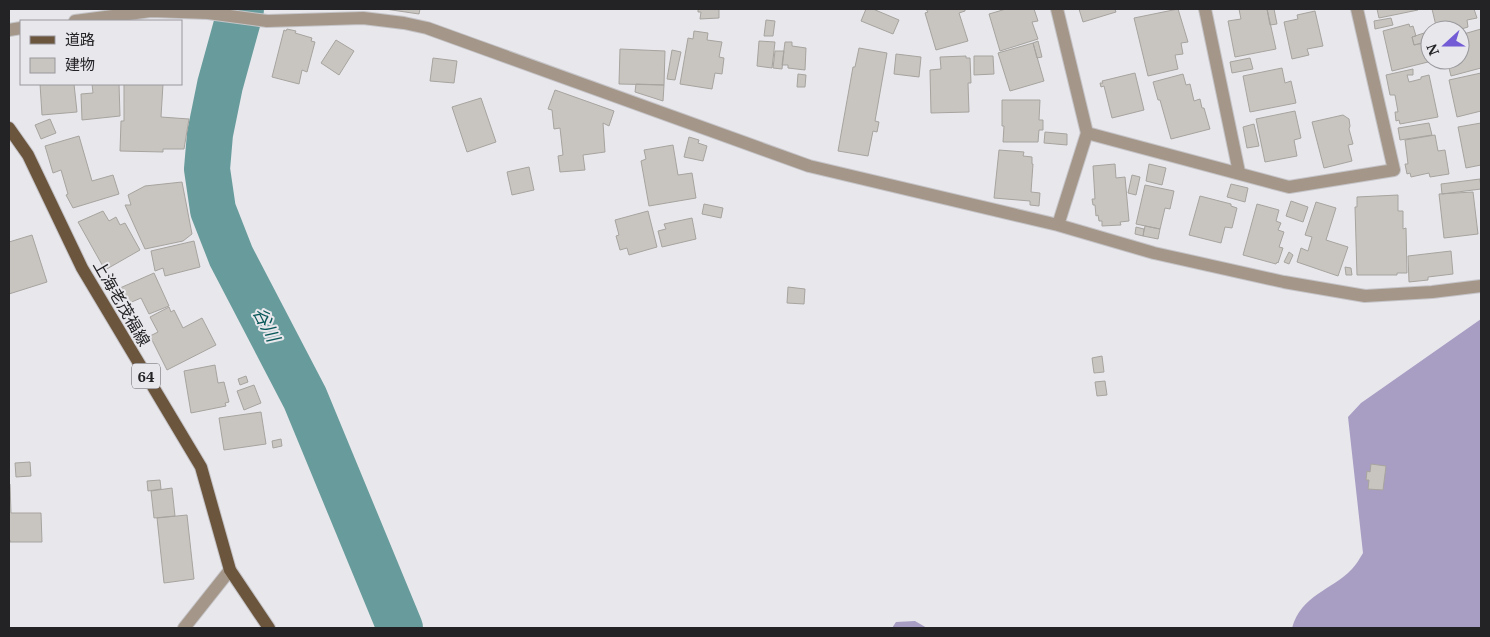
<svg xmlns="http://www.w3.org/2000/svg" width="1490" height="637" font-family="'Noto Serif','Noto Sans JP',serif">
	<rect width="100%" height="100%" fill="#e8e7ec"/>
	<path fill="#a89dc3" d="M1481,319V628H1292C1302,594 1331,591 1352,569C1356,565 1360,558 1363,553L1348,417L1361,403Z
		M915,621L927,628H892L896,622Z"/>
	<g fill="none" stroke-linecap="round" stroke-linejoin="round">
		<path stroke="#689c9c" stroke-width="46" d="M241,9L220,85L210,134L207,169L213,210L231,256L305,398L400,628"/>
	</g>
	<path fill="#c8c5c0" stroke="#a7a49f" d="M385,9H420L419,14Z
		M698,9H719V18L700,19L701,12H698Z
		M866,9H873L899,20L893,34L861,21Z
		M926,9H965V11L959,13L968,41L936,50L925,13L928,12Z
		M1006,9H1034L1038,21L1032,22L1038,39L1000,51L989,14Z
		M1079,9H1115L1116,12L1083,22Z
		M1178,9L1188,42L1181,43L1183,54L1175,55L1178,69L1148,76L1134,18Z
		M1239,9H1267L1276,49L1235,57L1228,21L1241,19Z
		M1267,9H1274L1277,24L1270,25Z
		M1377,9H1418V10L1379,18Z
		M1432,9H1474L1477,18L1467,20L1468,27L1458,30H1437Z
		M1315,11L1323,46L1307,49L1309,55L1292,59L1284,22L1298,19L1297,15Z
		M1391,18L1393,25L1375,29L1374,21Z
		M766,20L775,21L773,36H764Z
		M1409,24L1410,27L1413,26L1416,36L1412,37L1414,45L1427,42L1430,60L1432,61L1392,71L1383,31Z
		M287,29L296,31L295,33L312,38L311,41L315,42L307,72L302,70L299,84L272,77L284,30L286,31Z
		M1481,29V68L1451,76L1447,60H1460V35Z
		M694,31L708,33L707,40L722,42L719,57L724,58L722,74L715,73L712,89L680,84L688,38L693,39Z
		M1424,33L1427,42L1414,45L1412,37Z
		M336,40L354,51L339,75L321,63Z
		M759,41L775,42L772,68L757,66Z
		M1038,41L1042,57L1037,58L1033,43Z
		M785,42H792V46L806,48L805,70L788,68V65H782Z
		M1033,43L1044,81L1010,91L998,53Z
		M859,48L887,53L875,121L879,122L877,132L873,131L868,156L838,151L853,67H855Z
		M620,49L665,51L664,85L619,84Z
		M672,50L681,52L675,80L667,79Z
		M775,51H784L782,69L773,68Z
		M896,54L921,57L919,77L894,74Z
		M966,56V58H970L971,83H968L969,112L931,113L930,70L941,69L940,57Z
		M974,56H993L994,74L974,75Z
		M433,58L457,61L454,83L430,81Z
		M1250,58L1253,69L1232,73L1230,62Z
		M1282,68L1285,83L1291,81L1296,103L1250,112L1243,76Z
		M1413,69V75H1407L1409,82L1421,79V77L1429,75L1438,117L1400,124L1399,120L1396,121L1395,112H1398L1395,95H1390L1386,75Z
		M1135,73L1144,110L1112,118L1104,86L1101,87L1100,83H1103L1102,81Z
		M1481,73V111L1457,117L1449,80Z
		M798,74L806,75L805,87H797Z
		M1183,74L1186,85L1190,84L1194,101L1200,99L1202,108H1204L1210,129L1171,139L1160,100H1158L1153,82Z
		M40,84H74L77,112L42,115Z
		M92,84H119L120,116L82,120L81,94L93,93Z
		M124,84H163L161,117L189,119L184,149H163V152L120,151L121,121H124Z
		M636,84L664,85L663,101L635,92Z
		M555,90L614,111L609,126L603,123L605,152L583,155L585,170L560,172L558,156L563,155L560,128L554,129L552,110L548,109Z
		M481,98L496,142L467,152L452,107Z
		M1002,100H1040L1039,120H1043V130H1039L1038,142H1003L1004,126H1002Z
		M1295,111L1301,138L1294,140L1297,156L1265,162L1256,119Z
		M1343,115L1349,119L1350,126L1349,129L1353,144L1348,145L1352,161L1324,168L1312,122Z
		M50,119L56,133L41,139L35,125Z
		M1429,123L1432,135L1400,140L1398,128Z
		M1481,123V165L1466,168L1458,127Z
		M1254,124L1259,146L1247,148L1243,127Z
		M1045,132L1067,134V145L1044,143Z
		M1435,135L1438,151L1445,150L1449,174L1430,177L1429,173L1411,177L1410,173L1407,174L1405,164H1408L1405,140Z
		M79,136L92,181L113,175L119,194L73,208L66,195L68,194L61,170L53,173L45,146Z
		M689,137L699,140L698,143L707,146L703,161L684,157Z
		M673,145L678,175L692,173L696,198L649,206L641,161L646,159L644,150Z
		M999,150L1024,152L1023,156L1032,157V164H1033L1031,192L1040,193L1039,206L1030,205V201L994,198Z
		M1115,164L1116,178L1125,177L1129,221L1120,222L1121,225L1102,226V221H1099L1098,215L1096,216L1095,205H1093L1092,199H1095L1093,166Z
		M1149,164L1166,168L1162,185L1146,181Z
		M529,167L534,190L512,195L507,172Z
		M1132,175L1140,177L1136,195L1128,193Z
		M1480,179L1481,189L1442,194L1441,184Z
		M182,182L192,234L183,241L145,249L125,205H131L128,195L145,186Z
		M1231,184L1248,188L1245,202L1227,197Z
		M1145,185L1174,191L1170,209L1165,208L1160,229L1136,224Z
		M1473,192L1478,234L1444,238L1439,194Z
		M1398,195V211H1403V229L1406,228L1407,273H1397V275H1357L1355,207H1357V197Z
		M1200,196L1231,204V206L1237,208L1232,228L1225,227L1221,243L1189,235Z
		M1291,201L1308,207L1303,222L1286,216Z
		M1316,202L1336,208L1326,240L1348,247L1338,276L1297,262L1301,248L1308,251L1312,237L1305,235Z
		M704,204L723,208L721,218L702,214Z
		M1257,204L1279,210L1276,221L1281,223L1278,230L1284,232L1279,247L1283,248L1278,263L1277,262L1276,264L1243,255Z
		M103,211L109,221L116,217L120,225L125,223L140,250L105,270L78,222Z
		M648,211L657,247L629,255L627,248L620,250L616,236L619,235L615,220Z
		M692,218L696,239L662,247L658,231L666,229L664,224Z
		M1145,226L1160,229L1158,239L1143,236Z
		M1136,227L1144,229L1143,236L1135,234Z
		M32,235L47,282L9,294V242Z
		M194,241L200,267L165,276L163,268L155,271L151,251Z
		M1451,251L1453,274L1428,277V280L1409,282L1408,256Z
		M1289,252L1293,255L1289,264L1284,262Z
		M1345,267L1351,268L1352,275H1346Z
		M154,273L169,306L149,314L141,298L127,304L120,288Z
		M788,287L805,289L804,304L787,303Z
		M169,307L171,312L174,310L183,328L202,318L216,345L167,370L150,336L158,332L150,317Z
		M1102,356L1104,372L1094,373L1092,358Z
		M215,365L218,383L224,382L229,402L225,403L226,406L191,413L184,371Z
		M246,376L248,382L240,385L238,379Z
		M1105,381L1107,395L1097,396L1095,382Z
		M254,385L261,403L244,410L237,391Z
		M261,412L266,444L224,450L219,418Z
		M281,439L282,446L273,448L272,441Z
		M30,462L31,476L16,477L15,463Z
		M1371,464L1386,466L1383,490L1368,489L1369,480H1366L1367,471L1370,472Z
		M160,480L161,489L148,491L147,481Z
		M9,484H10L11,513H41L42,542H10V540H9Z
		M172,488L175,516L154,518L151,491Z
		M187,515L194,579L164,583L157,518Z"/>
	<g fill="none" stroke-linecap="round" stroke-linejoin="round">
		<g stroke="#c5c4c8" stroke-width="14">
			<path id="street" d="M1057,9L1087,133L1058,225
				M1205,9L1239,172
				M75,21L151,11L208,13L267,21L363,18L404,23L427,28L474,45L809,166L1058,225L1154,253L1284,282L1365,296L1432,292L1481,286
				M9,30L21,28
				M1087,133L1289,187L1394,170L1357,9
				M184,628L230,570"/>
		</g>
		<g stroke="#c5c4c8" stroke-width="14">
			<path id="primary" d="M9,128L28,155L82,268L201,467L230,570L269,628"/>
		</g>
		<use href="#street" stroke="#a49789" stroke-width="12"/>
		<use href="#primary" stroke="#6b553d" stroke-width="12"/>
	</g>
	<g text-anchor="middle" dominant-baseline="central" stroke-width="4" stroke-linejoin="round" paint-order="stroke">
		<rect fill="#e8e7ec" stroke="#5e5d60" stroke-width="1" x="132" y="363.5" width="28" height="25" rx="4"/>
		<g font-size="15" font-weight="bold" fill="#232224">
			<text x="146" y="376">64</text>
		</g>
		<g font-size="16" fill="#232224" stroke="#e8e7ec">
			<text transform="translate(122 303) rotate(60)">上海老茂福線</text>
		</g>
		<g font-size="18" font-style="italic" fill="#095859" stroke="#e8e7ec">
			<text transform="translate(267 324) rotate(63)">谷川</text>
		</g>
	</g>
	<rect width="1490" height="637" fill="none" stroke="#232224" stroke-width="20"/>
	<rect x="20" y="20" width="162" height="65" fill="#e8e7ec" stroke="#99989c"/>
	<rect x="30" y="36" width="25" height="8" fill="#6b553d" stroke="#99989c"/>
	<text x="65" y="45" font-size="15" fill="#232224">道路</text>
	<rect x="30" y="58" width="25" height="15" fill="#c8c5c0" stroke="#99989c"/>
	<text x="65" y="70" font-size="15" fill="#232224">建物</text>
	<g transform="translate(1445 45) rotate(249)"><circle r="24" fill="#e8e7ec" stroke="#99989c"/>
	<path d="M0-4L9 19L0 12L-9 19Z" fill="#735bd6"/>
	<text y="-8" font-size="14" font-weight="bold" text-anchor="middle" fill="#232224">N</text>
	</g>
</svg>
